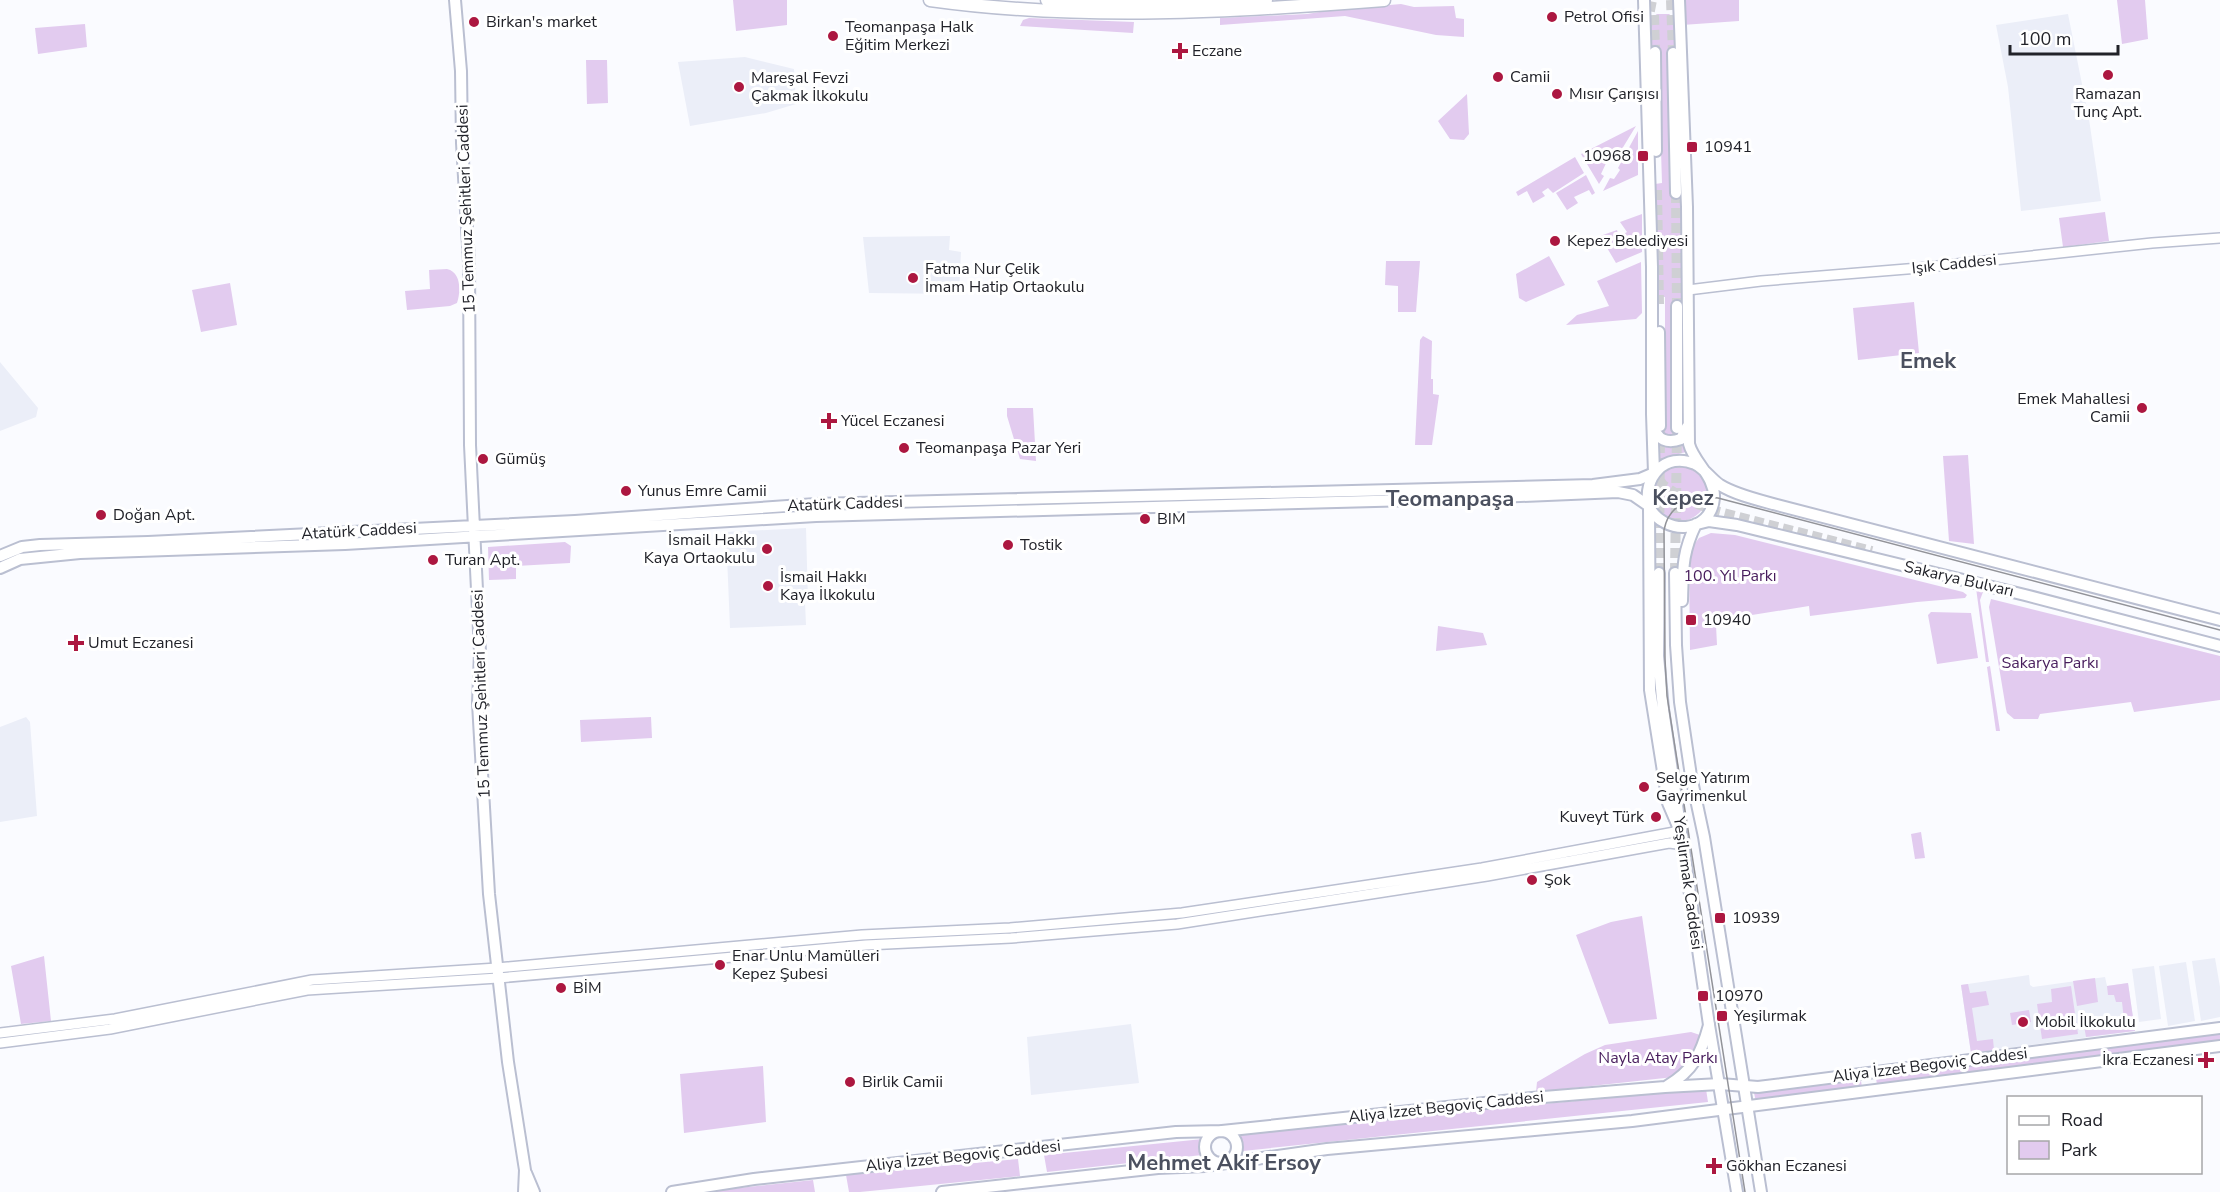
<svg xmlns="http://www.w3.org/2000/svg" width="2220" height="1192" font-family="'Nunito Sans',sans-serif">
	<rect width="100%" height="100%" fill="#fafbff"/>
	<path fill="#ebeef8" d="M2068,14L2089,119L2101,201L2021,211L2008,87L1996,25Z
		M745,57L794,69L796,104L766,113L690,126L678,62Z
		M950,236L949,250L961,252L959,294L869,293L863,237Z
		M0,362L38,408L36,417L0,431Z
		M806,528L808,602H805L806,625L730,628L726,532Z
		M26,717L30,722L37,816L0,822V727Z
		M2215,958L2220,987V1017L2201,1021L2192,961Z
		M2186,962L2195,1021L2168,1026L2159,966Z
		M2154,966L2161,1019L2139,1022L2132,969Z
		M2029,975L2030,985L2033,987L2105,977L2107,986L2128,983L2135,1031L1971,1053L1961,985Z
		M1131,1024L1139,1083L1031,1095L1027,1037Z"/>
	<path fill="#e2cbef" d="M733,0H787V25L736,31Z
		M1685,0H1739V21L1682,25Z
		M2117,0H2145L2148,39L2122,44Z
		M1401,4L1414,7L1454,6L1456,18L1464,19V37L1436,35L1345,16L1220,25V18L1307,14L1332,10Z
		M1657,14H1669L1675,19L1682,186L1684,298H1676V421L1684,422V428L1675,438L1658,433L1665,421V297H1657L1655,184L1662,183L1658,53H1650C1650,40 1645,22 1657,14Z
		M1029,18L1134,22L1133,33L1020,26L1023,20Z
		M85,24L87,47L38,54L35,28Z
		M586,60H607L608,103L587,104Z
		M1467,94L1469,134L1464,140L1450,139L1438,121Z
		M1636,126L1614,162L1608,159L1601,174L1604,176L1599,184L1581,154Z
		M1638,131V175L1603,191L1610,178L1614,179L1620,170L1618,168Z
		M1575,157L1584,173L1553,193L1548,188L1542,192L1545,196L1533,203L1527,191L1518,196L1516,192Z
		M1586,175L1595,193L1592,195L1589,190L1574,197L1578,203L1567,210L1556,193Z
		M2105,212L2109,241L2063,247L2059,218Z
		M1642,214V252L1616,263L1600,236L1617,230L1619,237L1627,232L1620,222Z
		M1549,256L1565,285L1526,302L1519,298L1516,274Z
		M1386,261H1420L1416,312H1398V286L1385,285Z
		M1641,262L1642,313L1636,319L1566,325L1577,315L1609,306L1597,281Z
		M447,269C461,272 461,291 457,303L450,306L407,310L405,291L430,289L429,270Z
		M230,283L237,325L201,332L192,290Z
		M1914,302L1919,353L1858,360L1853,308Z
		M1423,336L1432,341L1431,379H1433V394L1439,395L1432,445H1415L1420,340Z
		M1007,408H1033L1036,461L1020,459L1007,416Z
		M1656,441H1684L1686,452L1656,460Z
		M1968,455L1974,544L1949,541L1943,456Z
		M1653 494a27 27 0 1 1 54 0a27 27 0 1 1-54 0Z
		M1711,533L1735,535L1963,592L1967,595L1965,598L1917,602L1810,616L1809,606L1727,619L1722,620L1716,625L1717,645L1690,650L1689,566L1693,546L1699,538Z
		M565,542L571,546L570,563L516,566V579L489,580L488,547Z
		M1976,588L1983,592L1980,600L1989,662H1986Z
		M1991,599L2220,656V700L2134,712L2131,702L2040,714L2038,719H2014L2007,713L2006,709L1989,607Z
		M1931,612L1971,613L1978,658L1937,664L1928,615Z
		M1438,626L1483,633L1487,645L1436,651Z
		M1990,666L2000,731H1996L1987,667Z
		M651,717L652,738L581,742L580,720Z
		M1921,832L1925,858L1915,859L1911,834Z
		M1642,916L1657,1019L1609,1024L1576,935L1611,922Z
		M44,956L51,1021L21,1024L11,966Z
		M2095,978L2098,1002L2077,1006L2073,981Z
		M2128,983L2135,1031L2086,1037L2084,1026L2124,1020L2122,1002H2116L2114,995H2108L2107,986Z
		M1968,984L1970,993L1986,991L1989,1005L1972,1008L1977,1041L1993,1039L1994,1050L1971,1053L1961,985Z
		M2071,986L2078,1034L2042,1039L2037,1004L2052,1002L2051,989Z
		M2029,1010L2031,1022L2012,1025L2010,1013Z
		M1691,1032L1700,1035L1691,1058L1674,1077L1536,1092L1537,1082L1585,1054L1605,1045Z
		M2220,1033V1041L1877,1085L1876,1078Z
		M763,1066L766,1122L684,1133L680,1074Z
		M1861,1081L1862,1087L1756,1102L1754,1093Z
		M1706,1089L1708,1102L1233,1152L1231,1136L1412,1116Z
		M1203,1139L1202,1155L1047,1172L1044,1155Z
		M1018,1159L1020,1176L860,1192H849L846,1175Z
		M813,1180L815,1192H702Z"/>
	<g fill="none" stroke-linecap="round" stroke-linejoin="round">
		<path stroke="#cfd0d4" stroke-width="10" stroke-dasharray="10 5" stroke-linecap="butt" d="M1671,0L1673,53
			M1654,15L1655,52
			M1647,26L1652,0
			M1657,190L1659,304
			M1676,193L1677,306
			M1651,467L1663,485L1684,499L1719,512L1872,551
			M1659,573L1660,430
			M1675,573L1677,432"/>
		<g stroke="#babfd1" stroke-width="12">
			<path id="tertiary" d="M1688,290L1761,281L1919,268L2152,243L2220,238
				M0,1033L115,1019L312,980L497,968L862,935L1010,928L1182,913L1482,868L1680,831
				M0,1043L110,1029L307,990L498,978L866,945L1011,938L1177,924L1487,876L1669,843L1677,844L1684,850"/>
		</g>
		<g stroke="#babfd1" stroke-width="14">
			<path id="secondary" d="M455,0L461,71L462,143L469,262L470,445L480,652L478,703L489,894L508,1062L525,1170L524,1192
				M0,556L22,547L40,545L148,542L575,521L816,504L1593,485L1640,479L1654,473
				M0,568L20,559L80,553L345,544L816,516L1450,499L1618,492L1633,495L1649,506
				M1667,1086C1693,1071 1701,1054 1709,1025
				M1205 1147a16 16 0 1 1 32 0a16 16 0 1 1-32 0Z
				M526,1173L534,1192
				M672,1192L754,1179L1176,1132L1222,1131L1532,1098L1665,1087L1720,1084L1758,1087L2220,1028
				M942,1192L1158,1168L1205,1166L1327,1149L1632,1121L2220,1046"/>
		</g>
		<g stroke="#babfd1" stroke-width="14">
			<path id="primary" d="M1644,0L1652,267V414L1654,473
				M1655,52L1656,151
				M1673,53L1676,193
				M1659,332L1660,426
				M1654,426C1656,440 1668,444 1681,439L1687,427
				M1677,428V306
				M1649,507C1665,536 1711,534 1714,498C1715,476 1694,463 1689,444L1687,207L1679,0
				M1697,524L1709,521L1737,525L2025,595L2220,646
				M1659,573L1658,656L1663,709L1709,1025L1737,1192
				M1675,573L1676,645L1680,702L1691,776L1704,837L1761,1192
				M1682,601C1683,569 1682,553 1696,524
				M1680,831L1668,803L1650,690L1649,506C1642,478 1665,451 1695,464C1705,469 1711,479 1720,485C1736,495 1759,500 1777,505L2220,620"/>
		</g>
		<g stroke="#babfd1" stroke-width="15">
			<path id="trunk" d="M930,0C1081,21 1232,12 1384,0
				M1047,0L1083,2L1266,0"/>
		</g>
		<use href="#tertiary" stroke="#fff" stroke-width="9"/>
		<use href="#secondary" stroke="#fff" stroke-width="10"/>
		<use href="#primary" stroke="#fff" stroke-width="10"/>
		<use href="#trunk" stroke="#fff" stroke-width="12"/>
		<path stroke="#929399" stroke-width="1.5" d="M1745,1192L1667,696L1665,659L1664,530C1669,503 1694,495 1718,498L2220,630"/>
	</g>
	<g fill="#ac1740" stroke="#fff" stroke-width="2">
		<circle cx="1552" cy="17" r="6"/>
		<circle cx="474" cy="22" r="6"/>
		<circle cx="833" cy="36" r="6"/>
		<path d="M1177 42h6v6h6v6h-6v6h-6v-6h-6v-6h6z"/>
		<circle cx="2108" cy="75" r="6"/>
		<circle cx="1498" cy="77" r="6"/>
		<circle cx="739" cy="87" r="6"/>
		<circle cx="1557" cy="94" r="6"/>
		<rect x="1686" y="141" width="12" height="12" rx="3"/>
		<rect x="1637" y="150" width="12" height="12" rx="3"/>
		<circle cx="1555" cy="241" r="6"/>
		<circle cx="913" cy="278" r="6"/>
		<circle cx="2142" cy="408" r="6"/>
		<path d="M826 412h6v6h6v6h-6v6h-6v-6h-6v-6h6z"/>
		<circle cx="904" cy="448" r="6"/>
		<circle cx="483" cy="459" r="6"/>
		<circle cx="626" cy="491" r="6"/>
		<circle cx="101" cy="515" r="6"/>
		<circle cx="1145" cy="519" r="6"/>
		<circle cx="1008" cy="545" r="6"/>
		<circle cx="767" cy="549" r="6"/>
		<circle cx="433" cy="560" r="6"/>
		<circle cx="768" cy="586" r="6"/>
		<rect x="1685" y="614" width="12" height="12" rx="3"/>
		<path d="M73 634h6v6h6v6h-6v6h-6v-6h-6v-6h6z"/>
		<circle cx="1644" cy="787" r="6"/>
		<circle cx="1656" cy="817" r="6"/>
		<circle cx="1532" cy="880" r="6"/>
		<rect x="1714" y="912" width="12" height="12" rx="3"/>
		<circle cx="720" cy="965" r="6"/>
		<circle cx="561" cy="988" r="6"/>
		<rect x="1697" y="990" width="12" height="12" rx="3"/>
		<rect x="1716" y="1010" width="12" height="12" rx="3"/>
		<circle cx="2023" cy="1022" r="6"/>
		<path d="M2203 1051h6v6h6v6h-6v6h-6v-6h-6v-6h6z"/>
		<circle cx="850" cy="1082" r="6"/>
		<path d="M1711 1157h6v6h6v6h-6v6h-6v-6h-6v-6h6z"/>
	</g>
	<g text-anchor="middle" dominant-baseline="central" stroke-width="6" stroke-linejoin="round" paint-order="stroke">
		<g font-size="16" fill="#212229" stroke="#fff" text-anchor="start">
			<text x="1564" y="17">Petrol Ofisi</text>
			<text x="486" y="22">Birkan's market</text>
			<text x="845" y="27">Teomanpaşa Halk<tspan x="845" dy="18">Eğitim Merkezi</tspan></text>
			<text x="1192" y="51">Eczane</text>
			<text x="1510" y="77">Camii</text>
			<text x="751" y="78">Mareşal Fevzi<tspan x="751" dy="18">Çakmak İlkokulu</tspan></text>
			<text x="1569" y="94">Mısır Çarışısı</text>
			<text x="2108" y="94" text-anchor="middle">Ramazan<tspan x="2108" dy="18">Tunç Apt.</tspan></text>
			<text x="1704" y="147">10941</text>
			<text x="1631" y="156" text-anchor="end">10968</text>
			<text x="1567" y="241">Kepez Belediyesi</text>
			<text x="925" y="269">Fatma Nur Çelik<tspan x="925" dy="18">İmam Hatip Ortaokulu</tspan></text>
			<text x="2130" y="399" text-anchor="end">Emek Mahallesi<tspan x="2130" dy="18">Camii</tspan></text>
			<text x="841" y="421">Yücel Eczanesi</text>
			<text x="916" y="448">Teomanpaşa Pazar Yeri</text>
			<text x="495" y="459">Gümüş</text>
			<text x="638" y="491">Yunus Emre Camii</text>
			<text x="113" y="515">Doğan Apt.</text>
			<text x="1157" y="519">BIM</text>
			<text x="755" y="540" text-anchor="end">İsmail Hakkı<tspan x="755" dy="18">Kaya Ortaokulu</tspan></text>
			<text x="1020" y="545">Tostik</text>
			<text x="445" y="560">Turan Apt.</text>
			<text x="780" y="577">İsmail Hakkı<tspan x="780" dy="18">Kaya İlkokulu</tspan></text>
			<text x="1703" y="620">10940</text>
			<text x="88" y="643">Umut Eczanesi</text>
			<text x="1656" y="778">Selge Yatırım<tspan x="1656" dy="18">Gayrimenkul</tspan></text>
			<text x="1644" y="817" text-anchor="end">Kuveyt Türk</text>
			<text x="1544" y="880">Şok</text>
			<text x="1732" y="918">10939</text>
			<text x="732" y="956">Enar Unlu Mamülleri<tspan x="732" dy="18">Kepez Şubesi</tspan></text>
			<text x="573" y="988">BİM</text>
			<text x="1715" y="996">10970</text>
			<text x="1734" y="1016">Yeşilırmak</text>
			<text x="2035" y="1022">Mobil İlkokulu</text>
			<text x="2194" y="1060" text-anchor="end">İkra Eczanesi</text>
			<text x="862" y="1082">Birlik Camii</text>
			<text x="1726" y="1166">Gökhan Eczanesi</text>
		</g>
		<g font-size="16" fill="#212229" stroke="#fff">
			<text transform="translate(466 209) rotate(-92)">15 Temmuz Şehitleri Caddesi</text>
			<text transform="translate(1954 264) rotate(-6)">Işık Caddesi</text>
			<text transform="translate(845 504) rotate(-2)">Atatürk Caddesi</text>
			<text transform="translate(359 531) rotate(-3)">Atatürk Caddesi</text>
			<text transform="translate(1959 579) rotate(13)">Sakarya Bulvarı</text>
			<text transform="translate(481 694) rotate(-92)">15 Temmuz Şehitleri Caddesi</text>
			<text transform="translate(1688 883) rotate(82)">Yeşilırmak Caddesi</text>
			<text transform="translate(1930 1065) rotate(-7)">Aliya İzzet Begoviç Caddesi</text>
			<text transform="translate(1446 1107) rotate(-6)">Aliya İzzet Begoviç Caddesi</text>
			<text transform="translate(963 1156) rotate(-6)">Aliya İzzet Begoviç Caddesi</text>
		</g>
		<g font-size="16" fill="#471c5c" stroke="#fff">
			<text x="1730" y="576">100. Yıl Parkı</text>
			<text x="2050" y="663">Sakarya Parkı</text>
			<text x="1658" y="1058">Nayla Atay Parkı</text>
		</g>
		<g font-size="22" font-weight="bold" fill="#4b505f" stroke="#fff">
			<text x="1928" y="361">Emek</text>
			<text x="1683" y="498">Kepez</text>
			<text x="1450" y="499">Teomanpaşa</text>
			<text x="1224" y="1163">Mehmet Akif Ersoy</text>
		</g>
	</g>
	<rect x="2007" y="1096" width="195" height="78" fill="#ffffff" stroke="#a6a7a9" stroke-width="1.5"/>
	<rect x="2019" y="1116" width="30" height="9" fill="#ffffff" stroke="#a6a7a9" stroke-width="1.5"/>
	<text x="2061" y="1126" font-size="18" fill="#212229">Road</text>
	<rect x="2019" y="1141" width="30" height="18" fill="#e2cbef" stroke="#a6a7a9" stroke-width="1.5"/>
	<text x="2061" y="1156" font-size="18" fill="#212229">Park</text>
	<path d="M2010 45v9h108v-9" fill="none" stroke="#212229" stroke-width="3"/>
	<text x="2019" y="45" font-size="18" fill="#212229" stroke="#ffffff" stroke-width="4.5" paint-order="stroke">100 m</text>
</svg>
